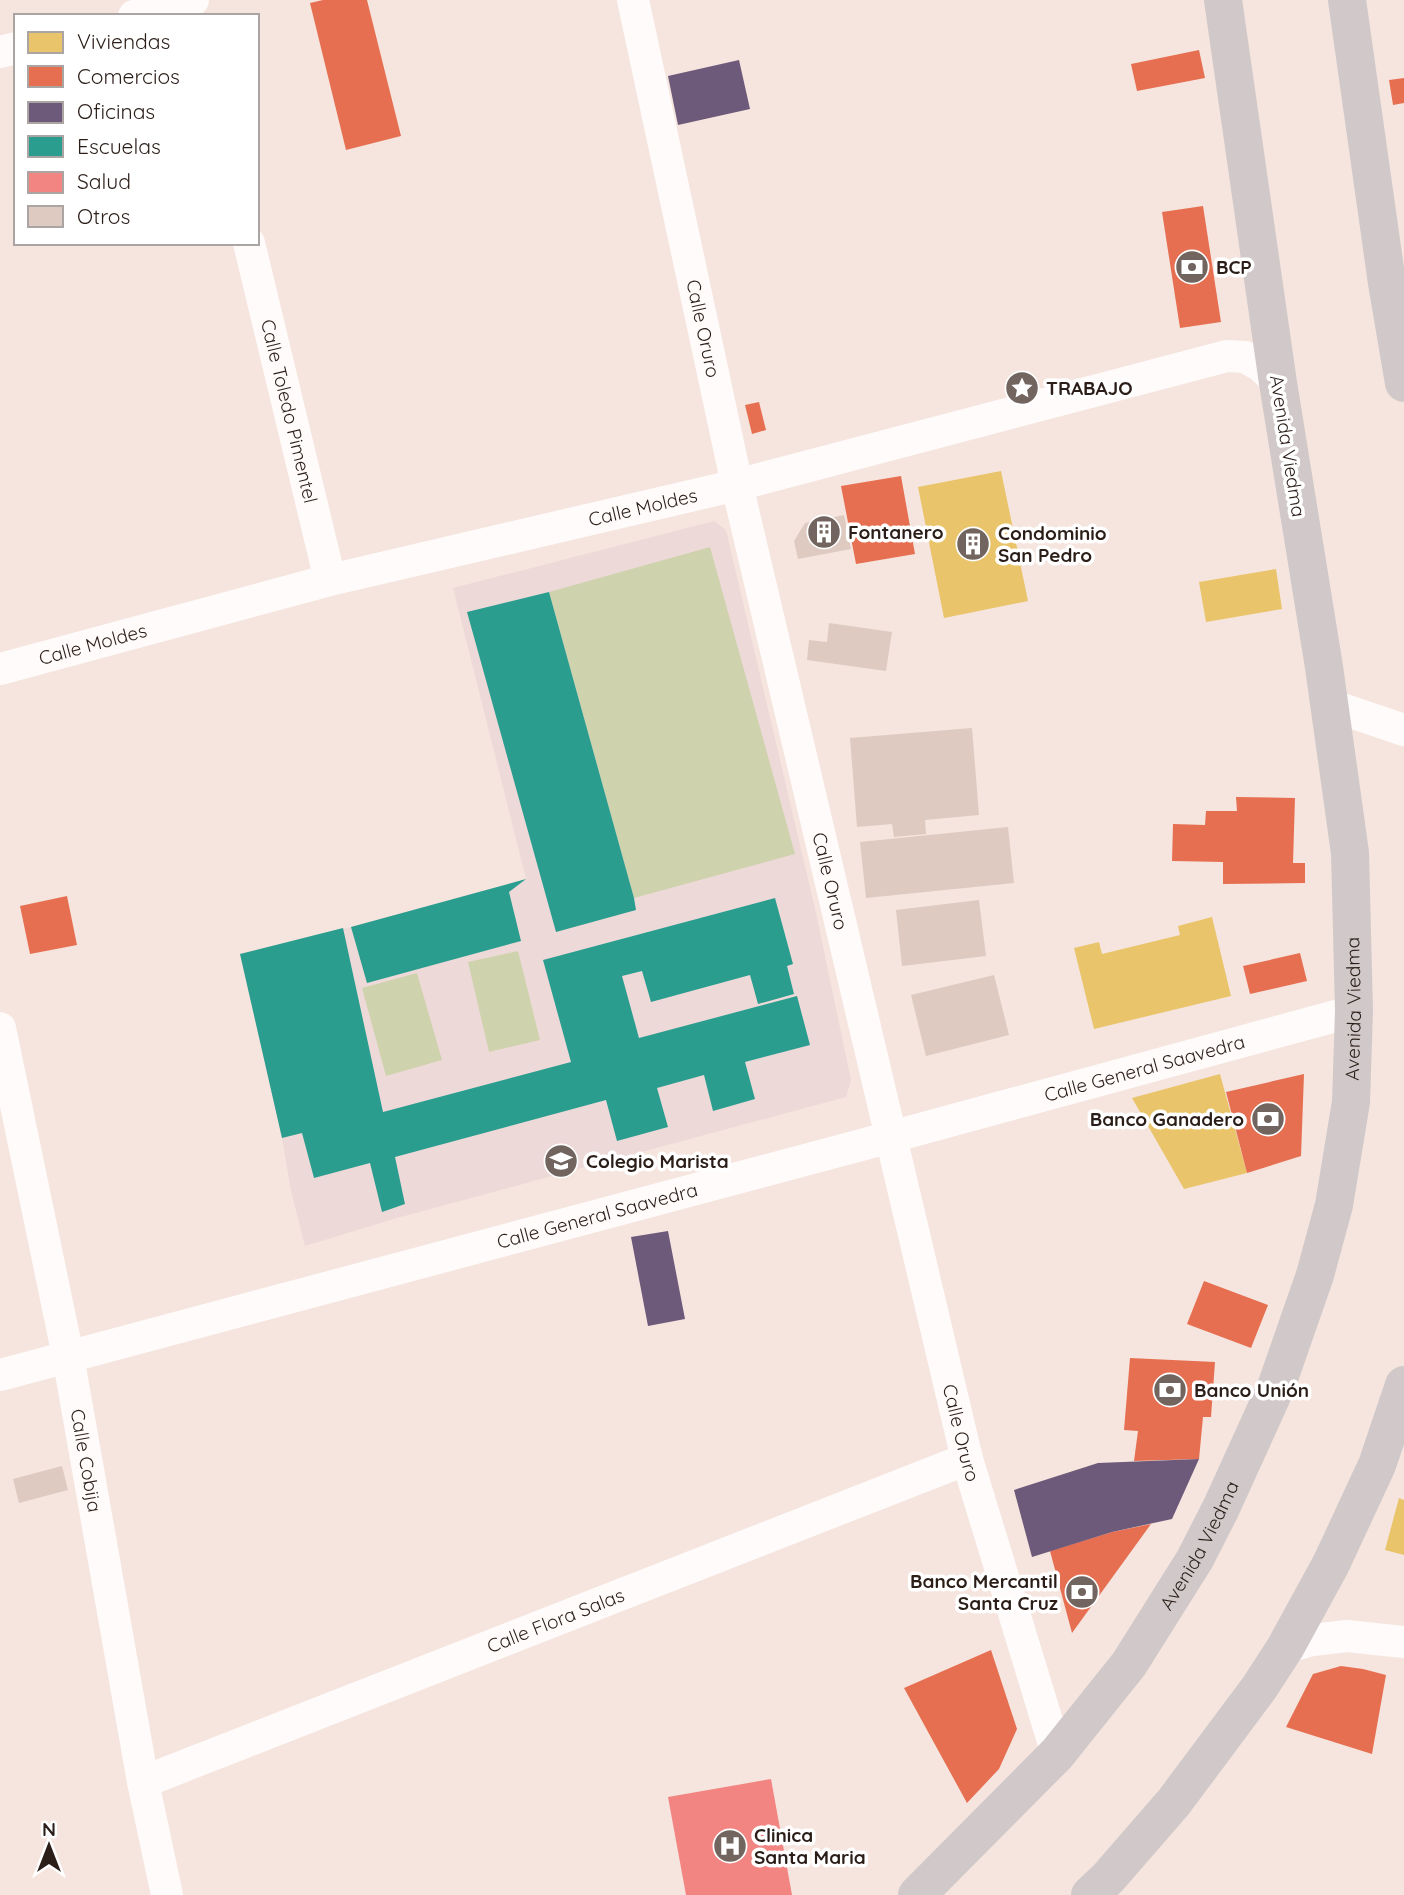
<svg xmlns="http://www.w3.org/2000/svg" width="1404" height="1895" font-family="Quicksand,sans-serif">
	<rect width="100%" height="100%" fill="#f5e5de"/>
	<path fill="#eed9d9" d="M714,521L726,530L816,913L851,1080L846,1097L397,1218L305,1246L291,1191L282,1138L240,954L351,927L526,879L453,588Z"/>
	<path fill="#ced3ad" d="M710,547L795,854L634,898L549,592Z
		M518,951L540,1040L489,1052L468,962Z
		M417,973L442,1060L386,1076L362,988Z"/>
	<path fill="#e9c46a" d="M1001,471L1028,601L944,618L918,487Z
		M1276,569L1282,609L1206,622L1199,582Z
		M1212,917L1231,996L1094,1029L1074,948L1099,942L1102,954L1180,935L1178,926Z
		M1220,1074L1247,1173L1184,1189L1132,1098Z
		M1399,1498L1404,1500V1555L1385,1550Z"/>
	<path fill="#e76f51" d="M323,0H367L401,136L346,150L310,3Z
		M1199,50L1205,78L1137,91L1131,64Z
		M1404,78V103L1393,105L1389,80Z
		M1203,206L1221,322L1180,328L1162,212Z
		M759,402L766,430L752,434L745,405Z
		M901,476L915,554L856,564L841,486Z
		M1236,797L1295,798L1293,863H1305V883L1223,884V862L1172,861L1173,824L1205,825L1206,811H1237Z
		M67,896L77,945L30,954L20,906Z
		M1300,953L1307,981L1250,994L1243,966Z
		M1304,1074L1301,1156L1247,1173L1226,1092Z
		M1204,1281L1268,1305L1251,1348L1187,1324Z
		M1130,1358L1215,1362L1211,1417H1203L1199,1459L1134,1461L1138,1431L1124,1430Z
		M1151,1524L1072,1633L1050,1551L1112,1532Z
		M991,1650L1017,1729L999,1769L967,1803L904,1688Z
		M1341,1666L1363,1669L1386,1675L1372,1754L1286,1727L1313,1674Z"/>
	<path fill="#6d597a" d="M739,60L750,109L678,125L668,76Z
		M668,1231L685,1319L648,1326L631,1237Z
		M1199,1459L1172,1519L1112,1532L1032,1557L1014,1490L1098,1463Z"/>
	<path fill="#2a9d8f" d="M549,592L634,898L636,910L556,932L467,612Z
		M526,879L509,892L521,941L367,983L351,927Z
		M775,898L793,964L787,966L794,994L758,1004L750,975L651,1002L642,971L622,976L639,1038L797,996L810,1045L745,1062L755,1099L713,1111L704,1075L657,1088L668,1127L617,1141L606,1100L395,1157L405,1204L382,1212L370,1163L314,1178L302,1133L282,1138L240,954L343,928L383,1112L571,1062L543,960Z"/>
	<path fill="#f28482" d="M771,1779L792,1895H686L668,1797Z"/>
	<path fill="#decac1" d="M844,515L851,549L798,559L794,541L805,523Z
		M829,623L892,632L886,671L807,660L809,640L827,642Z
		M972,728L979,815L925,820L926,834L894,837L892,824L857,827L850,738Z
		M1008,827L1014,883L866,898L860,842Z
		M979,900L986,956L902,966L896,910Z
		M994,975L1009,1035L926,1056L911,995Z
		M62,1466L68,1490L19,1503L13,1479Z"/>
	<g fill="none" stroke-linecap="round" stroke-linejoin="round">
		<g stroke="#fefbfa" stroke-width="32">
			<path id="s1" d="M633,0L737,485L967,1459L1057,1754"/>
			<path d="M134,16L193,0"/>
			<path d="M0,52L16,48"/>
			<path id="s2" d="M249,243L330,580"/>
			<path id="s3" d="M0,669L330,580L737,485L1227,356L1245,357L1261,366L1278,383"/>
			<path d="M1330,705L1404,730"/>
			<path id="s4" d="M0,1028L68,1356L143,1782L167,1895"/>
			<path id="s5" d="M0,1375L891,1137L1354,1011"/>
			<path d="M1285,1648L1312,1640L1347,1636L1404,1642"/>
			<path id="s6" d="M143,1782L967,1459"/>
		</g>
		<g stroke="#d1c9c9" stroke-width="38">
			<path d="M1347,0L1387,283L1404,383"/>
			<path id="s7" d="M917,1895L1057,1754L1129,1664L1195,1559L1221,1508L1276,1387L1315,1275L1334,1205L1351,1102L1354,1011L1350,853L1324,667L1278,383L1223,0"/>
			<path d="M1090,1895L1108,1878L1174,1802L1259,1688L1285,1648L1331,1564L1377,1465L1404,1385"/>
		</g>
	</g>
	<defs>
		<g id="bank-disc" transform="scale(1.75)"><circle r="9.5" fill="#72645e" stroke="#fff"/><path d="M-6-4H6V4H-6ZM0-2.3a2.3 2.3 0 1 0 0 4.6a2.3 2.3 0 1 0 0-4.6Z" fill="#fff"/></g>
		<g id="sight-disc" transform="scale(1.75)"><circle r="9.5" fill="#72645e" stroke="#fff"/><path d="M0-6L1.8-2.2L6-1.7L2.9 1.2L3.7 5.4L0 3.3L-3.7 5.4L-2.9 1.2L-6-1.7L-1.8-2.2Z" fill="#fff"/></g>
		<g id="building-disc" transform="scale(1.75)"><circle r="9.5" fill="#72645e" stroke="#fff"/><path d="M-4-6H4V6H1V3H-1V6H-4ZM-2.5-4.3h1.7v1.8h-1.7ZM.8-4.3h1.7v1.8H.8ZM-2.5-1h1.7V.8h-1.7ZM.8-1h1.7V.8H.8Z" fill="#fff"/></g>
		<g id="school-disc" transform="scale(1.75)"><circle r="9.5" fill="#72645e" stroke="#fff"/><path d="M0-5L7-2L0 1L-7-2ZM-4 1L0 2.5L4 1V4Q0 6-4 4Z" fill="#fff"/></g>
		<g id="hospital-disc" transform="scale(1.75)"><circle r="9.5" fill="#72645e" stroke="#fff"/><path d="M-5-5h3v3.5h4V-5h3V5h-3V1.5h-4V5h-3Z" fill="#fff"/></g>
	</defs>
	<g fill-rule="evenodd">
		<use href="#bank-disc" x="1192" y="267"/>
		<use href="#sight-disc" x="1022" y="388"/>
		<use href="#building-disc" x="824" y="532"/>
		<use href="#building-disc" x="973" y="544"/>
		<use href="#bank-disc" x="1268" y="1119"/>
		<use href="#school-disc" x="561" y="1161"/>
		<use href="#bank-disc" x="1170" y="1390"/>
		<use href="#bank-disc" x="1082" y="1592"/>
		<use href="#hospital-disc" x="730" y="1846"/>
	</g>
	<g text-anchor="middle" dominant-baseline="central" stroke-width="7" stroke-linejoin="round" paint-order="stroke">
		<g font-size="19" font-weight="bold" fill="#2b1e19" stroke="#fff" text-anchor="start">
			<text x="1216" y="267">BCP</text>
			<text x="1046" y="388">TRABAJO</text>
			<text x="848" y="532">Fontanero</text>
			<text x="998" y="533">Condominio<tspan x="998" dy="22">San Pedro</tspan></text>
			<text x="1244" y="1119" text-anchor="end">Banco Ganadero</text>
			<text x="586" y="1161">Colegio Marista</text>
			<text x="1194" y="1390">Banco Unión</text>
			<text x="1058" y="1581" text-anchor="end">Banco Mercantil<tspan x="1058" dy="22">Santa Cruz</tspan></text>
			<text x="754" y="1835">Clinica<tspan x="754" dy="22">Santa Maria</tspan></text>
		</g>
		<g font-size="19" fill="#2b1e19" stroke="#fff">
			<text stroke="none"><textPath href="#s1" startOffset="336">Calle Oruro</textPath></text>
			<text stroke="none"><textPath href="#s2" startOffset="173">Calle Toledo Pimentel</textPath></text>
			<text transform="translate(1288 446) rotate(81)">Avenida Viedma</text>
			<text stroke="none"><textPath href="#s3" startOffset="663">Calle Moldes</textPath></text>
			<text stroke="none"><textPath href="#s3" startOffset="96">Calle Moldes</textPath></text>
			<text stroke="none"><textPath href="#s1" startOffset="903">Calle Oruro</textPath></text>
			<text stroke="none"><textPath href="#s7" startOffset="1017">Avenida Viedma</textPath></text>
			<text stroke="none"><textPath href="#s5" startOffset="1185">Calle General Saavedra</textPath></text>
			<text stroke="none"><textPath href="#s5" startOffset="618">Calle General Saavedra</textPath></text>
			<text stroke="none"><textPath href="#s1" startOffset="1470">Calle Oruro</textPath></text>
			<text stroke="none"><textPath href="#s4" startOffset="441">Calle Cobija</textPath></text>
			<text stroke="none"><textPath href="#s7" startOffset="452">Avenida Viedma</textPath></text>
			<text stroke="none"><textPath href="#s6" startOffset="443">Calle Flora Salas</textPath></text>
		</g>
	</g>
	<rect x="14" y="14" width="245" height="231" fill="#ffffff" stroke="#aaa5a3" stroke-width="2"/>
	<rect x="28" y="32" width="35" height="21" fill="#e9c46a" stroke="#aaa5a3" stroke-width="2"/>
	<text x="77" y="49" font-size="21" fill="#2b1e19">Viviendas</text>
	<rect x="28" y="66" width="35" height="21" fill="#e76f51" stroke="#aaa5a3" stroke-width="2"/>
	<text x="77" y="84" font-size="21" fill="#2b1e19">Comercios</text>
	<rect x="28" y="102" width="35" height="21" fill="#6d597a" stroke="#aaa5a3" stroke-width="2"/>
	<text x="77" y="119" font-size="21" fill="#2b1e19">Oficinas</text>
	<rect x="28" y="136" width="35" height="21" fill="#2a9d8f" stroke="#aaa5a3" stroke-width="2"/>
	<text x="77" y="154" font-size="21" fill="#2b1e19">Escuelas</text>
	<rect x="28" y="172" width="35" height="21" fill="#f28482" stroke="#aaa5a3" stroke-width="2"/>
	<text x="77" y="189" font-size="21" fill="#2b1e19">Salud</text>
	<rect x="28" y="206" width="35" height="21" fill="#decac1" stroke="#aaa5a3" stroke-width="2"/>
	<text x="77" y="224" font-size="21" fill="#2b1e19">Otros</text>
	<g transform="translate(49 1846)" stroke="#ffffff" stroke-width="5" paint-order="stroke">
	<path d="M0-5L12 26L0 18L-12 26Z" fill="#2b1e19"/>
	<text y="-10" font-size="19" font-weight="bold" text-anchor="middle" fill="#2b1e19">N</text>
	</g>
</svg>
